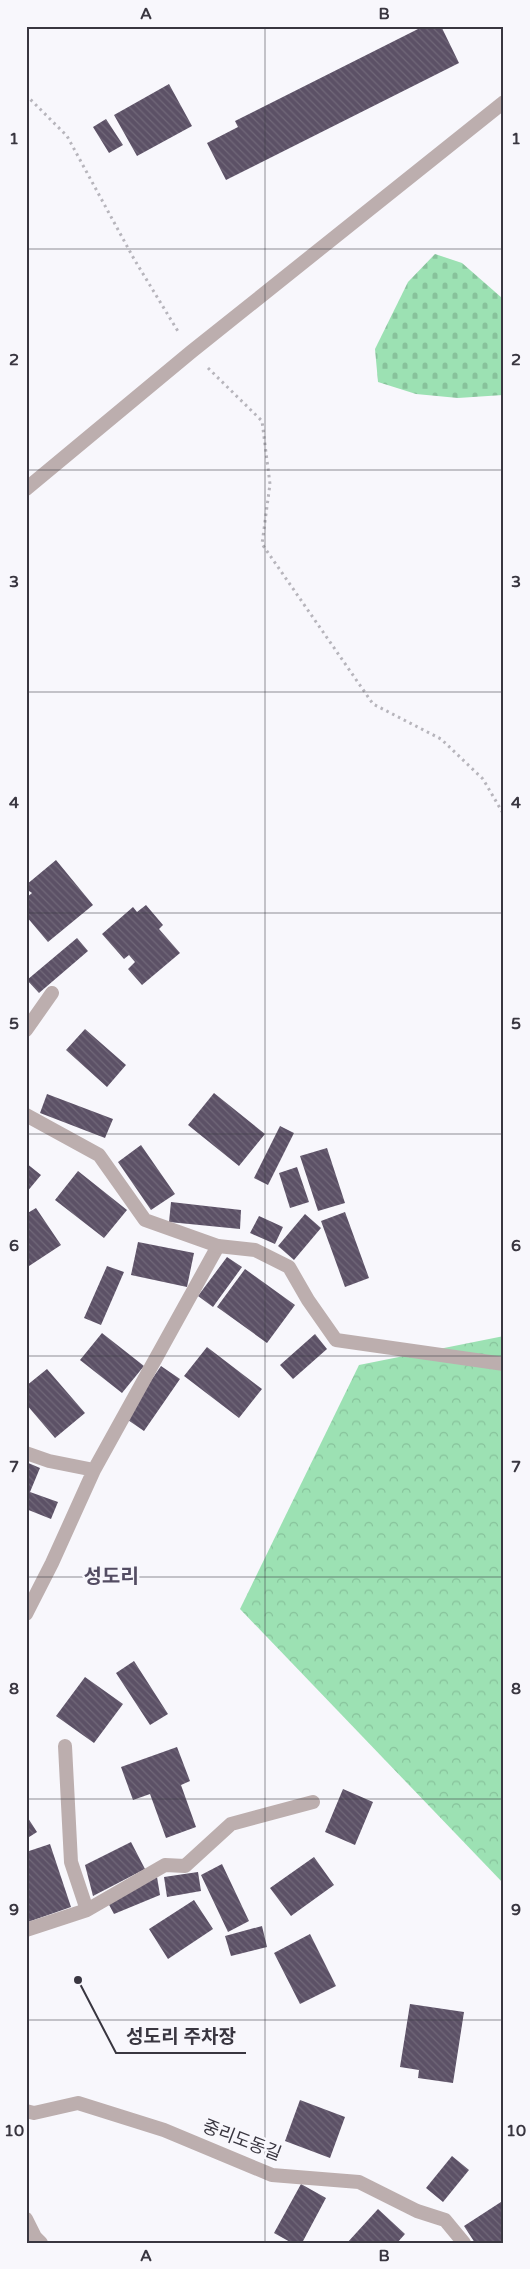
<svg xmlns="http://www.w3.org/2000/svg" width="530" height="2269" font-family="'Varela Round','Noto Sans KR',sans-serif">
	<defs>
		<pattern id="forest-crowns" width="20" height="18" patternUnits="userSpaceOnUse" patternTransform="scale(1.25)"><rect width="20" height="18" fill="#9ce1b3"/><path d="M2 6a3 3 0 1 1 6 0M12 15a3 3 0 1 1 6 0" fill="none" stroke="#87c29b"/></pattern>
		<pattern id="cemetery-stones" width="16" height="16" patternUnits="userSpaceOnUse" patternTransform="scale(1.25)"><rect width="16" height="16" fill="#9ce1b3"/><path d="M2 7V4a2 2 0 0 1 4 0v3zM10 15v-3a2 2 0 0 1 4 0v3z" fill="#87c29b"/></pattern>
		<pattern id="building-back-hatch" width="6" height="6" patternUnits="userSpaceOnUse" patternTransform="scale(1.25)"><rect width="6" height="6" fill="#5c5166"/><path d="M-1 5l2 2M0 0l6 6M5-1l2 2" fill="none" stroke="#716879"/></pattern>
	</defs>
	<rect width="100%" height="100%" fill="#f8f7fc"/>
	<path fill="url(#forest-crowns)" d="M504,1336V1884L240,1609L359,1365Z"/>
	<path fill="url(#cemetery-stones)" d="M435,254L462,263L502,298L504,302L503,395L458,398L416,394L378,382L375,349L408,282Z"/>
	<path fill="url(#building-back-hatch)" d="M424,26H441L459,63L226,180L207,143L238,127L235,121Z
		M169,84L192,126L137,156L114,115Z
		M106,119L123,145L109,153L93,127Z
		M56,860L93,905L48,942L26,916V898L32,893L26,889V885Z
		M146,905L163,925L159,929L180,953L142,985L128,969L135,962L129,955L124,959L102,934L133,907L137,912Z
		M77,938L88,951L39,993L27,980Z
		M85,1029L126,1065L107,1087L66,1050Z
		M214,1093L265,1134L239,1166L188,1125Z
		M47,1094L113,1119L105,1138L40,1113Z
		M280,1126L294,1133L268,1185L254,1178Z
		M141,1145L175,1194L151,1210L118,1162Z
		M327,1148L345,1203L318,1211L300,1156Z
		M26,1163L41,1175L26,1193Z
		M297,1167L309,1202L290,1208L279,1173Z
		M78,1171L127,1210L104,1238L55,1200Z
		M171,1202L241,1210L240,1229L169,1222Z
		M36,1208L61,1245L26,1268V1214Z
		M345,1212L369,1278L345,1287L321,1221Z
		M305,1214L321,1228L294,1260L278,1246Z
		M259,1216L283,1227L275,1244L250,1233Z
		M138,1242L194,1253L187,1287L131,1275Z
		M227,1257L242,1267L213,1307L198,1296Z
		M107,1266L124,1272L101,1325L84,1318Z
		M245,1269L295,1305L267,1343L217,1307Z
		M102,1333L144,1366L122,1393L80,1360Z
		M315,1334L327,1349L293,1379L280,1365Z
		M207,1347L262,1389L239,1418L184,1376Z
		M161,1366L180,1379L144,1431L125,1418Z
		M47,1369L85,1413L55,1438L26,1404V1386Z
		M26,1462L40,1468L30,1492L58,1502L51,1519L26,1509Z
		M134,1661L168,1714L150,1725L116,1673Z
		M85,1677L123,1704L94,1743L56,1716Z
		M177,1747L190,1781L181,1785L196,1827L166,1838L150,1794L133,1800L121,1767Z
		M343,1789L373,1802L355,1845L325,1832Z
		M26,1815L37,1832L26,1839Z
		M131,1842L145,1869L93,1896L85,1865Z
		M50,1844L71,1907L28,1922L26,1917V1852Z
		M314,1857L334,1885L291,1916L270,1888Z
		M222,1864L249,1921L228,1932L201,1875Z
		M198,1872L201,1891L167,1897L164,1877Z
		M157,1877L160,1895L114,1914L107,1901Z
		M194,1900L213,1929L168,1959L149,1929Z
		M262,1926L267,1947L231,1956L225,1936Z
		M310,1934L336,1986L300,2004L274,1953Z
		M410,2004L464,2012L453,2083L418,2078L419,2070L400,2067Z
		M300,2100L345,2117L330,2158L285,2141Z
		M452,2156L469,2170L443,2202L426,2188Z
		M301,2184L326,2198L302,2243H292L274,2233Z
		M504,2200V2243H475L464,2226Z
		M378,2209L405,2234L397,2243H347Z"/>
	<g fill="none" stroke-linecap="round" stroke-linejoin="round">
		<path stroke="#b7b5bc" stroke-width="3" stroke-dasharray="2.5 4" stroke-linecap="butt" d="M26,95L67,136L134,259L179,333
			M208,368L262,421L270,484L262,544L373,704L441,739L483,779L504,815"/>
		<path stroke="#bcaeae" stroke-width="14" d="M26,1030L52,993
			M26,1453L49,1461L94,1470
			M26,1614L52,1563L94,1470L218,1246
			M87,1910L165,1865L185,1866L231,1824L313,1802
			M26,1930L87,1910L71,1862L65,1746"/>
		<path stroke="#bcaeae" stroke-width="14" d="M26,1115L99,1155L145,1220L218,1246L255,1250L289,1267L308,1300L336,1340L504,1364
			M26,2111L34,2113L78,2103L164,2130L272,2175L359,2182L417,2211L445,2220L464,2243
			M26,2219L35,2237L41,2243"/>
		<path stroke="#bcaeae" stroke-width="14" d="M26,489L191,352L504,102"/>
	</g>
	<path fill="none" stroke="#393640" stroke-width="1" stroke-opacity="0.55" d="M265,26V2243M26,249H504M26,470H504M26,692H504M26,913H504M26,1134H504M26,1356H504M26,1577H504M26,1799H504M26,2020H504"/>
	<g text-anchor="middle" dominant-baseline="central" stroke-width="5" stroke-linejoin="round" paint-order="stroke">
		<g font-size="18" fill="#393640" stroke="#f8f7fc">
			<text transform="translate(242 2140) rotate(21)">중리도동길</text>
		</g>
		<g font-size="20" font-weight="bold" fill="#534c62" stroke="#f8f7fc">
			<text x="111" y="1577">성도리</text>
		</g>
	</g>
	<path fill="none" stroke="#393640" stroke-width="2" d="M78 1980L116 2053H246"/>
	<circle fill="#393640" stroke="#f8f7fc" stroke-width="2" cx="78" cy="1980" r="5"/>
	<g font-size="19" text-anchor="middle" font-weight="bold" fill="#393640" stroke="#f8f7fc" stroke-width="5" stroke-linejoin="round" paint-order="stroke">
		<text x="181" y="2043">성도리 주차장</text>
	</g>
	<rect width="530" height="2269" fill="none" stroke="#f8f7fc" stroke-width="55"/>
	<rect x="28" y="28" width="474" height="2214" fill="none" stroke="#393640" stroke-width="2"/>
	<g font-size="16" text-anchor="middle" font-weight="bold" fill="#393640">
		<text x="146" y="19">A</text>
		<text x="384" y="19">B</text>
		<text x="14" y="144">1</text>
		<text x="516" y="144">1</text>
		<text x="14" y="365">2</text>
		<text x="516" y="365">2</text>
		<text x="14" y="587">3</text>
		<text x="516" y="587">3</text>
		<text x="14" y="808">4</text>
		<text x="516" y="808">4</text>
		<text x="14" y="1029">5</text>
		<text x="516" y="1029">5</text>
		<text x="14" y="1251">6</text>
		<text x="516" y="1251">6</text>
		<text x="14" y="1472">7</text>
		<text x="516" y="1472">7</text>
		<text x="14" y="1694">8</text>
		<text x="516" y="1694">8</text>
		<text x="14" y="1915">9</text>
		<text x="516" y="1915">9</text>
		<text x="14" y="2136">10</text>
		<text x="516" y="2136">10</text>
		<text x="146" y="2261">A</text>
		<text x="384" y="2261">B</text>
	</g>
</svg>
